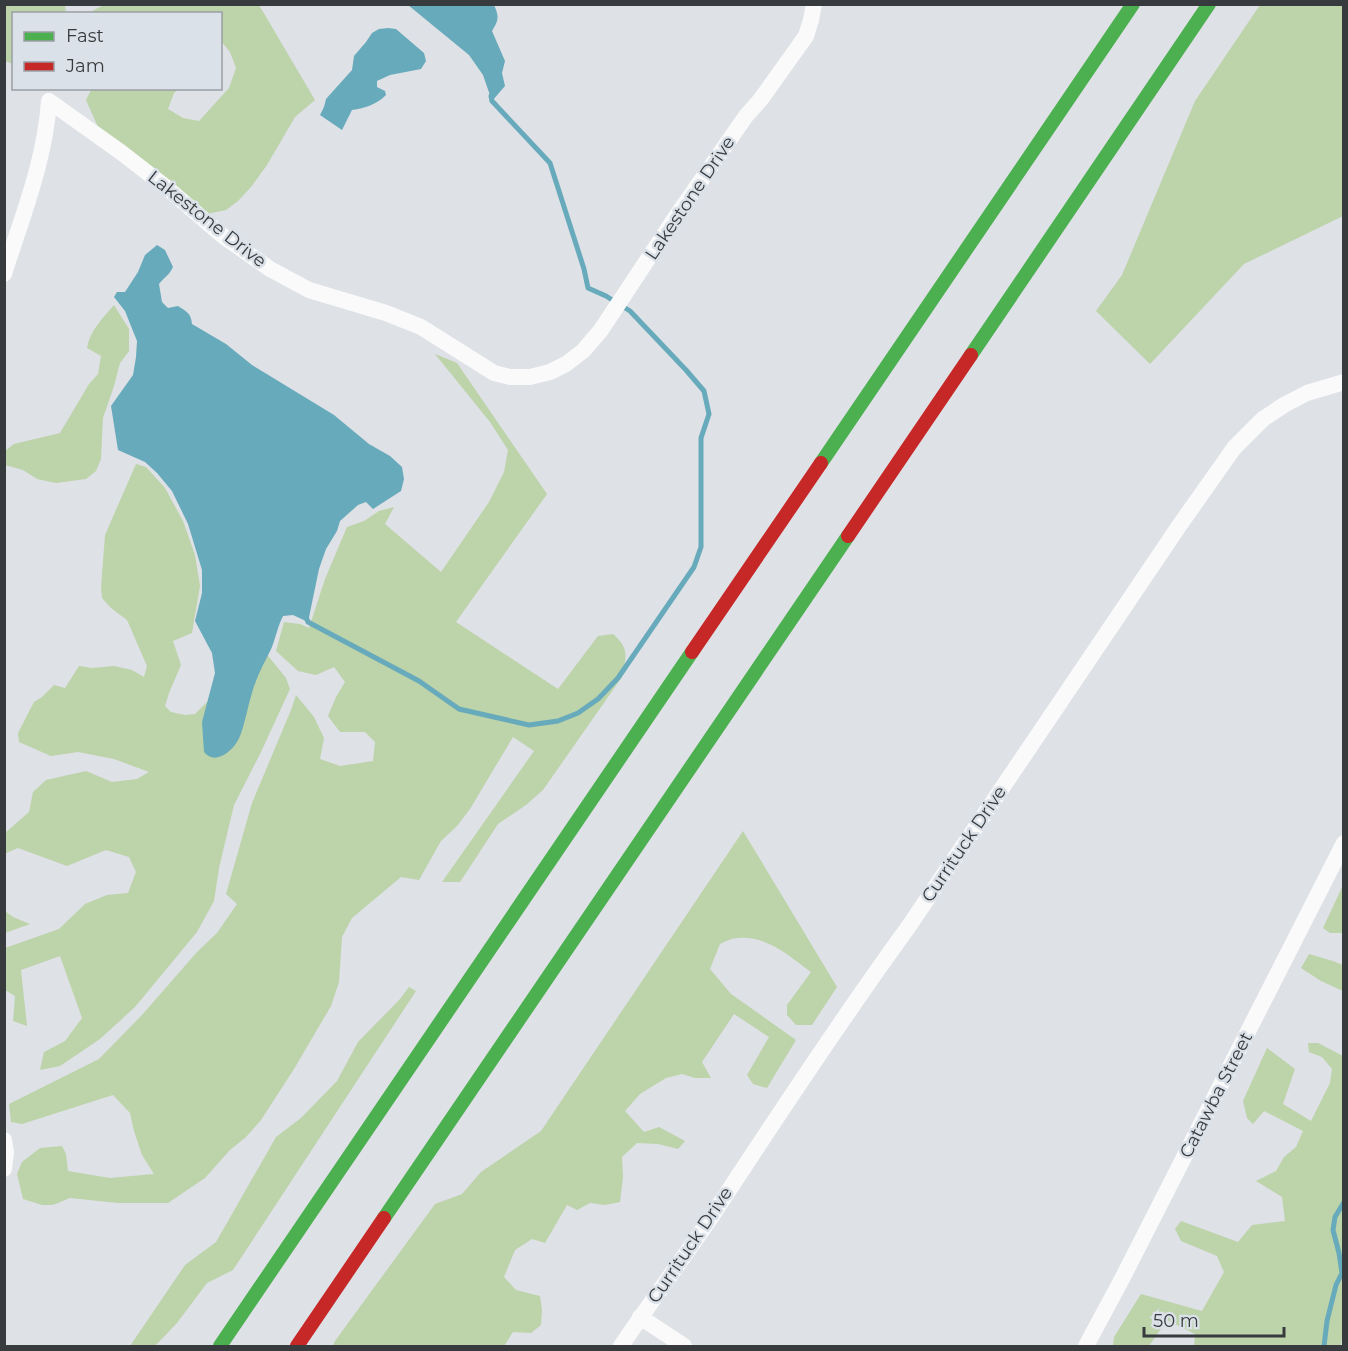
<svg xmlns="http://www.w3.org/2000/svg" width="1348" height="1351" font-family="Montserrat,sans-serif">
	<rect width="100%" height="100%" fill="#dee1e5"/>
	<path fill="#bdd3aa" d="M106,4L259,5L315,100L295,117L267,165L251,187L238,201L226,210L207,214L98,127L86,100L91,90L94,89H179L174,93L168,109L183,118L199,121L229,88L236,68L230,52L221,41L220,14L183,13L176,11L172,14L88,13Z
		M4,5H65L66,14H14L13,64L5,61Z
		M1260,5H1343V216L1244,264L1150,364L1096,311L1122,275L1195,101Z
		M114,305L129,329V351L120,363L114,386L103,418L101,459L96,471L86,479L56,483L37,479L23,470L5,465V451L14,444L60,433L89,384L98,374L101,356L87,348C90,330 103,318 114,305Z
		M435,354L457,363L547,494L456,622L558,689L598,636L613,634C630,649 626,657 622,677L543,790L526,805L498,824L460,882H442L534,751L513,737L470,809L457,826L441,841L419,880L401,877L352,918L342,937L339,982L331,1006L294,1069L261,1120L246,1137L230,1150L205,1178L168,1203H118L70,1198L53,1205H42L23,1199L17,1174L22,1162L40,1148L62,1146L66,1154L68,1171L110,1178L154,1174L142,1155L134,1131L130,1113L113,1095L22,1124L11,1122L9,1104L99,1059L142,1015L197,952L217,933L237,904L226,894L252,803L291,710L296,695L314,717L324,738L320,759L340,766L373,761L375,742L365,732H340L328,716L336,697L345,682L334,667L316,675L298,671L276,651L284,622L300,624L309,628L325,579L347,527L364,521L379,511L394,507L385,524L441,572L489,502L504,472L508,450L490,422Z
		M136,464L146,467L165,488L183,521L195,555L200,586L192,633L173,641L181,665L169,693L165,706L171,712L185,715L195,714L219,690L265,652L286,678L290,689L261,752L234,805L219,868L214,901L197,932L135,1007L100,1039L60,1066L40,1070L44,1052L65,1041L82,1018L60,956L21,970L27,1026L13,1021L15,996L5,990V948L59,929L85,904L107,895L128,893L136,872L129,857L106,850L67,866L18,848L4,854L5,833L29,812L33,792L46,780L86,771L112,782L137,779L149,772L114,759L78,752L51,756L19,742L18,733L34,702L42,697L54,685L65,688L79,666L92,668L114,666L132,670L144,677L147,666L127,620L111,608L102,598L101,588L105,535Z
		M743,831L837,987L812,1025H796L787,1015V1005L811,972C789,956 766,935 738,938C732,938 726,941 720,944L710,969L731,994L796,1040L767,1088L753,1084L747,1075L769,1037L734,1014L702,1062L711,1078H695L682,1074L666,1078L640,1094L625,1111L644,1132L659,1127L685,1141L678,1149L658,1144L637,1143L622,1157L623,1177L620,1202L605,1205L590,1203L577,1210L567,1205L545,1243L532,1239L515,1250L504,1277L516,1290L540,1296L542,1310L541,1325L531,1333L513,1332L504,1346H333L335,1341L435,1204L462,1194L481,1172L541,1131Z
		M1343,885V933H1330L1323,928Z
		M5,911L13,917L30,924L5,933Z
		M1309,954L1333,961L1343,965V991L1321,981L1301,968Z
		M409,987L416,991L233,1270L207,1283L177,1323L155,1346H130L185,1265L216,1242L276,1137L301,1118L337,1081L358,1042L400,999Z
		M1308,1043H1318L1343,1056L1344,1321L1341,1346H1194L1195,1334L1167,1320L1149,1346H1113L1114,1337L1141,1294L1202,1311L1224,1272L1217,1256L1181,1241L1175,1229L1181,1221L1238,1242L1252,1225L1285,1221L1282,1197L1256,1181L1276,1171L1284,1157L1296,1147L1303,1131L1264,1111L1253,1124L1247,1118L1243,1101L1267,1048L1295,1069L1283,1104L1311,1121L1330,1083L1332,1069L1322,1057L1309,1052Z"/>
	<path fill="#67aabb" d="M408,5H494C499,16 499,20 492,31L505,61L502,73L505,86L492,101L483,75L469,55Z
		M388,28L396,29L424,53L426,61L421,69L390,75L377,81V87L385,91L386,95C376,105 365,108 352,110L342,130L320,115L324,107L326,99L352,70L354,56L366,42L372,33L379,29Z
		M157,245L165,250L173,267C168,277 165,276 159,284L162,302L168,308L178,306C187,312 191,313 192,324L226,344L252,365L334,415L369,444L390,456L402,467L404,479L401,491L373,509L366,502L358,505L340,521L337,531L326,549L319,569L308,622L293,615L283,616C278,626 276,636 272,647C265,662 256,677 252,693C248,705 243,734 237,742C230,753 214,765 204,752L202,722L215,673L212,653L195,621L202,593V570L188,524L172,491L157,473L145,462L118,450L111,406L133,375L136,357L137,341L125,311L114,297L117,292H125L138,272L145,255Z"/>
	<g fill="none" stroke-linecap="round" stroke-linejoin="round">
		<path stroke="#67aabb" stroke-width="5" d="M306,617L308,622L419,681L459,709L529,725L558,721L578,713L598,699L618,678L694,567L701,547V438L709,414L704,391L686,370L630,311L606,296L588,288L584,269L550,163L492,101L491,96
			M1324,1346L1327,1321L1336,1285L1342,1273L1339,1253L1333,1230L1335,1217L1344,1202"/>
		<path stroke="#fafafb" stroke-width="16" d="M49,101L122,153L167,188L223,236L270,269L309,290L386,313L421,327L494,373L510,377H530L550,372L566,364L583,351L601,330L677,215L746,116L761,99L806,36L811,20L814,4
			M4,274C22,217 45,161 49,101
			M4,1140L6,1152L4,1169
			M640,1317L684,1346
			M621,1346C650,1303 682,1260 712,1216C776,1118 840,1021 909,926L1179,526L1234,448L1263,419L1284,405L1307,393L1344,382
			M1086,1346L1123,1277L1344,843"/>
		<path stroke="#4caf50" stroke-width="14" d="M971,355L1209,4
			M821,463L1133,4
			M384,1218L848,536
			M220,1346L692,652"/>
		<path stroke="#c62828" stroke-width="14" d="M848,536L971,355
			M692,652L821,463
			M297,1346L384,1218"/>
	</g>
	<g text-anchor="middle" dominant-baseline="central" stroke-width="5" stroke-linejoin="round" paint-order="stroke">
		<g font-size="18" fill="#383b3d" stroke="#dbe1e8">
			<text transform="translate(690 198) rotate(-56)">Lakestone Drive</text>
			<text transform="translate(207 219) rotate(38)">Lakestone Drive</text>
			<text transform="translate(964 844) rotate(-56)">Currituck Drive</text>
			<text transform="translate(1216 1095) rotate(-63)">Catawba Street</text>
			<text transform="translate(690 1245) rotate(-56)">Currituck Drive</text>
		</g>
	</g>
	<rect width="1348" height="1351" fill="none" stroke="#383b3d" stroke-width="12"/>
	<rect x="12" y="12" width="210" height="78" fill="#dbe1e8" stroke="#9a9fa4" stroke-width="1.5"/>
	<rect x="24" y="32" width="30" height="9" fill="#4caf50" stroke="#9a9fa4" stroke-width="1.5"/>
	<text x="66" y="42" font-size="18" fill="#383b3d">Fast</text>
	<rect x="24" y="62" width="30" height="9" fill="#c62828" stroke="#9a9fa4" stroke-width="1.5"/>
	<text x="66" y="72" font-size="18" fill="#383b3d">Jam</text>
	<path d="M1144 1327v9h140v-9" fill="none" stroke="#383b3d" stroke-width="3"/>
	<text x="1153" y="1327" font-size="18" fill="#383b3d" stroke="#dbe1e8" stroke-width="4.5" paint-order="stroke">50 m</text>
</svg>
